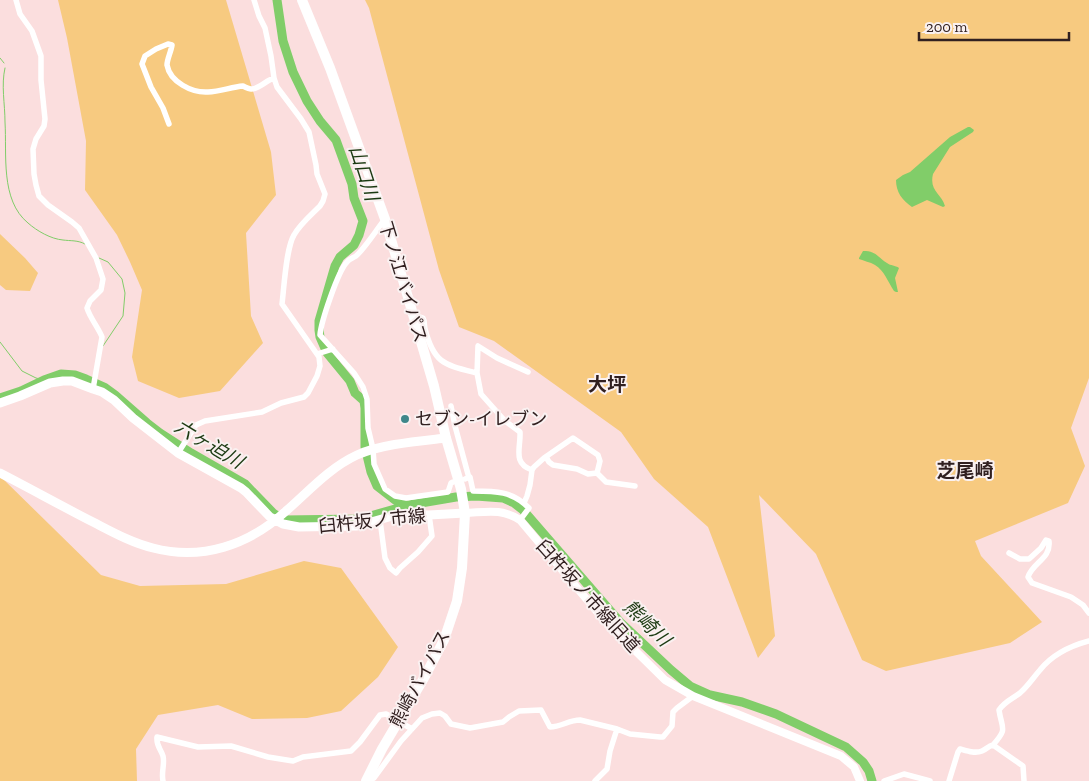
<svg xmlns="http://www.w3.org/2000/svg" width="1089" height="781" font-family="'Zilla Slab','Noto Sans JP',serif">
	<rect width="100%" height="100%" fill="#fbdede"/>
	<path fill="#f7ca80" d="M58,0H226L271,152L276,195L246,233L251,316L263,343L220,391L179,398L138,381L132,357L142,290L130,262L117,235L85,190L86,141L67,38Z
		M365,0H1089V378L1071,428L1085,466L1068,503L975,541L981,556L1042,622L1010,643L886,671L862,660L816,554L759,495L775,636L758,658L708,527L654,479L621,432L494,341L459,327L439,270L369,8Z
		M0,234L25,258L38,273L30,291L6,290L0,285Z
		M0,476L101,575L140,586L226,584L304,561L341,568L398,647L378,677L341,711L307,718L252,719L218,705L158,715L136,749L137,781H0Z"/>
	<path fill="#81cd69" d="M968,127H970L974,130L973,132L950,147L933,174C929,191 941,193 945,206L943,207L927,200L912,207C902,200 896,192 896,180L903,175L910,172L950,137Z
		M863,251C877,251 877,257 887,263C891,266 895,265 899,268L895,278L898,292H896L894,291C888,282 884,270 875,265C870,262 864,261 859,259V258Z"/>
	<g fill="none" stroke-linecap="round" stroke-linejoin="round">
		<path stroke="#81cd69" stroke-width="1" d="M0,58L4,63
			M5,68C1,85 5,104 5,122C7,154 0,200 28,223C37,231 51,239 63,240C70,241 78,240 85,244
			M99,258L108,262L122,279L125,293L123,316L103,346
			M0,342L22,371L36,378L44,380"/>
		<path stroke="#81cd69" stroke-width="9" d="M277,0L283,41L293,72L307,101L320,121L336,140L352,184L354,198L363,221L359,235L354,245L340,257L335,266L319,321V330L320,337L327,353L350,381L355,393L364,401L365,408V447L371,472L377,486L395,500L405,505H409
			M0,398L21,391L44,380L61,374L75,375L86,379L104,387L115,395L147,423L160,433L191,453L245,484L273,513L283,520L360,519L409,505L456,497L476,496L503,498L514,503L523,510L620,622L671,670L690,686L710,695L742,702L776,714L846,747L863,762L869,771L872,781"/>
		<path stroke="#fff" stroke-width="5.5" d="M16,0L20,14L32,31L41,56V80L45,119L44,126L36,139L33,149L34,174L36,185L39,196L48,205L72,222L79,228L96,258L103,279L101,290L90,301L87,308C90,318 98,327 102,337L93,389
			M169,124L163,108L151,87L144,69L142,64L145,56L156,49L168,44L172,45C171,52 167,59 167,65C170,82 192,93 208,92C220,92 231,87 243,86C245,87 249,89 251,89C257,90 267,80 274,78
			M385,219C377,229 365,248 356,256C353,258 349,259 347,262C338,271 321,322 320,335L354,373L363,387L367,399L368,428L373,449L374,464L385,489L395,496L406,498L448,492L451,483L453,482
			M414,318L420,317L423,318C425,321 424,325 425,329C434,364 445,365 477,373
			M317,354L333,349
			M528,372L497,358L478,346L477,373L481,394L505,421L520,432C521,448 512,463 532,470
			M451,406L455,426L469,478
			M178,453L196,425L205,421L262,412L281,403L304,397L308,393L317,376L320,366L319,357L282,304C284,288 286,248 294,235C300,224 311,215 320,206L323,201L325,194L317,174L316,165L309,132L301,119L277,87L274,78L271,56L265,28L259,16L254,0
			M546,457L549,462L553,465L577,469L588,474L597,473
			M597,473L606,482L635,486
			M465,479L470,477L473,491C496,491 512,491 529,508L520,520
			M524,503L527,496L530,485L532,470L534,467L544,458L573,438L598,455L600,461L597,473
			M380,520L385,558L390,568L396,573L400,568L418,552L432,536L429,515
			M1009,553L1020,559H1029L1041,548L1046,540L1049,541C1051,559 1033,562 1028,577L1032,583L1071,597L1083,605L1089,613
			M993,745L1023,766L1024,781
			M368,778L372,779L374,778L401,741L422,718L432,714L440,713L445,716L451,724L470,728L503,722L509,717L519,711L541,710L550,727C561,727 569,720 580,720L617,729L630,734L660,737H663L672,726L673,712L677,708L693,696
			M163,781C161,772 165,764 163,756C161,749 156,746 157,737L198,747L231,746L268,757L293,761L303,757L351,751L360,742L380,715L386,714L412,729
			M595,781L607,769L610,751L617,729
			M884,781L904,774L930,781
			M949,781L958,752L960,749C967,751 975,754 982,751C987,749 988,746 993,745C1008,728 1002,730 999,710C1004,702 1012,699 1020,693C1028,686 1033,678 1040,670C1053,654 1070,646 1089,641"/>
		<path stroke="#fff" stroke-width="8" d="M465,513C487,512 501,508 520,520L604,620L665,680L693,696L841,756L854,767L860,781"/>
		<path stroke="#fff" stroke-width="9" d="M0,403L20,396L50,383L63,381H72L93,389L102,392L114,400L133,418L178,453L241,488L246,492L270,517L283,524L299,527L357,526L396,515H429L465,513
			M0,473C29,488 58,504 87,519C109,530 129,542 153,548C202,561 249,545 286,511C309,491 329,468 357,455C381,444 420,441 446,438"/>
		<path stroke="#fff" stroke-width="10" d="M302,0L330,68L385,219L434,386L446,438L461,489L465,513L462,568L457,601L444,640L424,678L382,749L366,781"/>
	</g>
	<circle fill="#3f878a" stroke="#faf1f1" stroke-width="2" cx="405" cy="419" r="5"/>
	<g text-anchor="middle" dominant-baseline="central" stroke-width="4" stroke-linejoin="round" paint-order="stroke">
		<g font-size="18" fill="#312020" stroke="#faf1f1">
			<text transform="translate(403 282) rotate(73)">下ノ江バイパス</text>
			<text transform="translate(372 521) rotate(-6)">臼杵坂ノ市線</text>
			<text transform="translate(588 596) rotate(48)">臼杵坂ノ市線旧道</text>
			<text transform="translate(420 679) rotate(-62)">熊崎バイパス</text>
		</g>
		<g font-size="18" fill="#312020" stroke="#faf1f1" text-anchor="start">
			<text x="415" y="419">セブン-イレブン</text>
		</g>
		<g font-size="19" font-style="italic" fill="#1c3a12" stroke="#faf1f1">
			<text transform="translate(364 173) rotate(72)">山口川</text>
			<text transform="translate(209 444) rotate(31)">六ヶ迫川</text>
			<text transform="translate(647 623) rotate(44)">熊崎川</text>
		</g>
		<g font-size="19" font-weight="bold" fill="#312020" stroke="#faf1f1">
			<text x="607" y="384">大坪</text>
			<text x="965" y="470">芝尾崎</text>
		</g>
	</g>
	<path d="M919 32v8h150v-8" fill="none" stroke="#312020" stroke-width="2.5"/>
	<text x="926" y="32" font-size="15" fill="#312020" stroke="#faf1f1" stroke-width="4" paint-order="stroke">200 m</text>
</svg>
